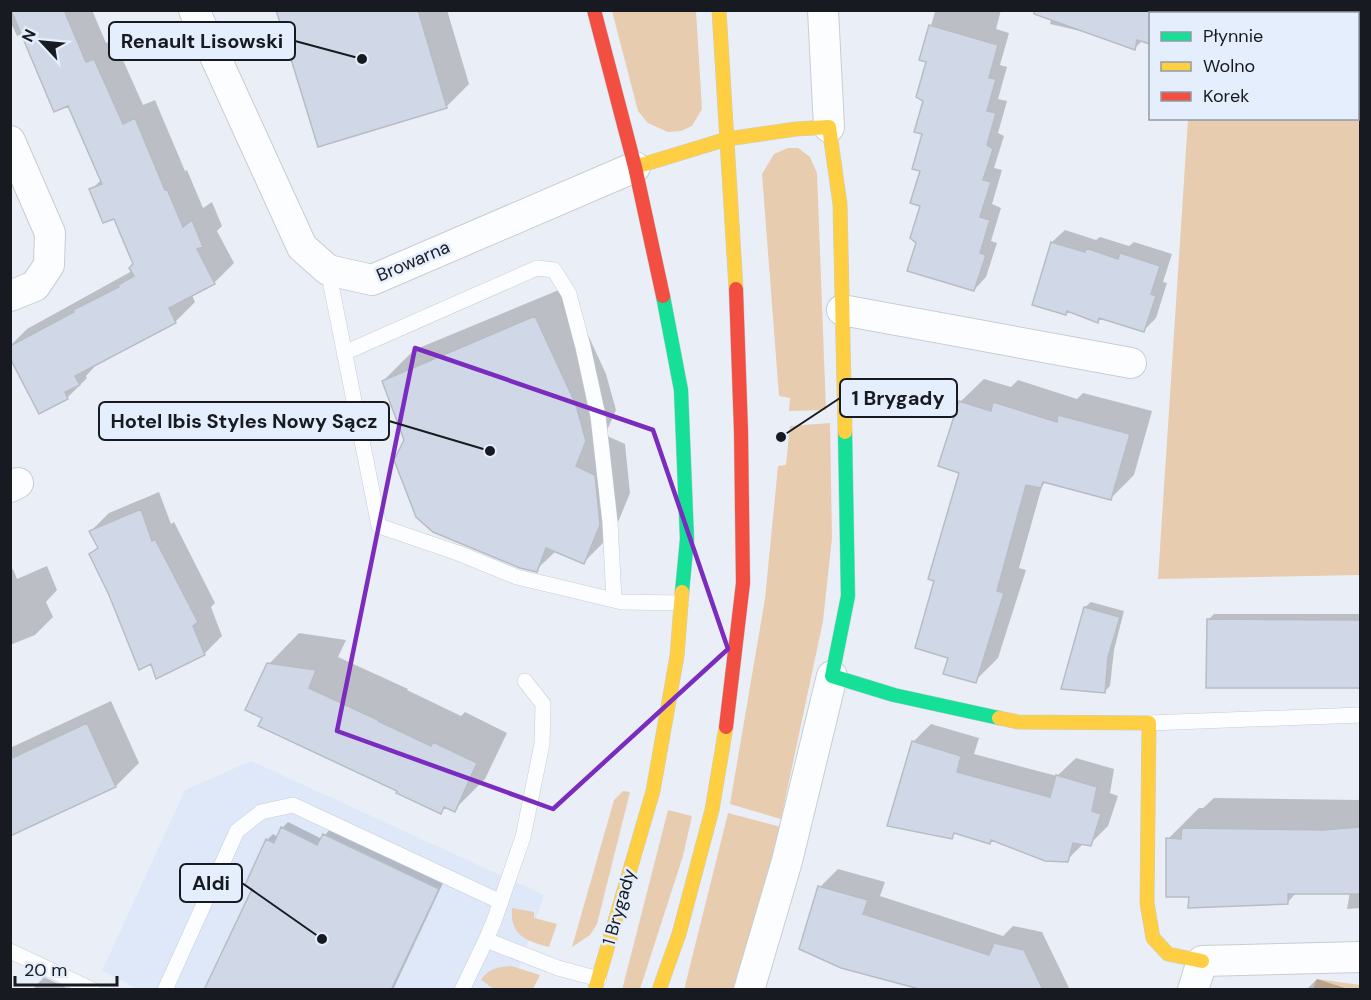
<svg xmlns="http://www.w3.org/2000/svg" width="1371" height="1000" font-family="'DM Sans',sans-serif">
	<rect width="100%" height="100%" fill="#eaeff7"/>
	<path fill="#dee8f9" d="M251,761L544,895L512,989L140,990L102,971L185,790Z"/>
	<path fill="#e7ccaf" d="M612,11H696L702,109L692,126L681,131L668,132L648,123L638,111Z
		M1210,11H1360V575L1158,579L1188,119L1358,118V14L1209,13Z
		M788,148H798L810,157L817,173L826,410L789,411L790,398L779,396L762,174L774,154Z
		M830,423L832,538L823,621L781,819L730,804L765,599L778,466L786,465L790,426Z
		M623,791L630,792L597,924L590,935L572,947L614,800Z
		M668,810L692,816L683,856L640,989L622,990Z
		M728,813L785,828L736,989L684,990Z
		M512,908L534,912V918L557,924L549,947C526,941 510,936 512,908Z
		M511,966L540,975L533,989H494L481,980C488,969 498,967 511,966Z
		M1317,979L1360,985V989H1313Z"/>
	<path fill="#0003" d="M10,10H92L106,43L114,40L143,105L155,100L185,171L187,170L203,208L212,202L222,226L217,231L234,263L214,283L192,295L195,302L175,322L98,363L86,376L87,378L67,398L10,355V346L27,329L132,271L135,264L115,217L91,190L102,179L69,104L23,34L17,36L10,21Z
		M278,10H447L469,84L446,107Z
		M929,10H1001L996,29L1009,33L1000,65L1007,67L998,99L1007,101L998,133L1004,136L994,168L1002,170L992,204L1001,208L991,241L997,243L986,277L974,290L918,242L928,61L921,59L935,12Z
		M1054,10H1199L1198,14H1150V42L1143,40L1134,49L1093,34L1050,24Z
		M1065,230L1096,240L1100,237L1129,246L1134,242L1172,254L1163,282L1167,283L1156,318L1144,330L1102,317L1098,321L1069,310L1065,313L1052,242Z
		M566,287L606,374L616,410L605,435L625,444L630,493L614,532L584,562L556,551L536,570L406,440L383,381L414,350Z
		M984,379L1011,387L1018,380L1077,399L1083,393L1152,411L1134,475L1111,498L1046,481L1042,486L1019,568L1026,570L998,658L975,681L950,657L935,580L960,472V402Z
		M159,492L171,524L174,522L215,603L211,607L222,636L204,654L152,662L110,594L91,554L99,547L91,531L109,513Z
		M47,566L57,590L46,602L53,617L35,635L10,645V570L13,569L17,579Z
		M1091,602L1124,611L1114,650L1110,686L1104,692L1085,607Z
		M1214,614H1360V687L1208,686V620Z
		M299,633L346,640L338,657L408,689L407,690L461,716L465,712L507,733L485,779L454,810L446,806L440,812L264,717L269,664Z
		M111,701L139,763L116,786L10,834V748Z
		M931,724L979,738L974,754L1057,776L1076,758L1114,769L1110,793L1118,796L1108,826L1090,844L1084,843L1067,860L993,839L990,842L956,832L951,837L913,742Z
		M1214,798L1360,800V908L1347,909L1350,892H1297L1287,903L1190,895L1168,839L1199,808H1203Z
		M288,822L322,839L330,829L443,883L393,990H211L254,888L267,840L273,834L278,837L282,828Z
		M838,869L885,882L880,896L1003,936L1013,926L1042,932L1070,990H930L820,887Z
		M44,977L71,990H32Z
		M1317,979L1351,990H1306Z"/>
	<path fill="#d0d8e8" stroke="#b8bcc3" stroke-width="1.5" d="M11,10H64L86,62L94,59L123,124L135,118L165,190L167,189L183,227L192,220L203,247L197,249L215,284L169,308L176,323L75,376L80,385L65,392L68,399L39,414L10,358V346L74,312L73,310L119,287L118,285L134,276L129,268L133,264L114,219L103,223L89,189L102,184L68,106L54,112Z
		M276,10H418L447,108L318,147Z
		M1034,10H1150V44L1137,40L1135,50L1034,14Z
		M929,25L998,45L989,78L996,79L987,111L996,113L987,145L993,149L983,180L991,182L980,217L990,220L980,253L986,255L974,291L907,271L916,243L910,238L920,206L910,203L920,171L912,169L922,134L914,132L923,101L916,97L926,62L919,60Z
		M1051,242L1085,252L1086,248L1118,259L1120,253L1160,266L1151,294L1156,296L1144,332L1099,318L1098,323L1067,311L1066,315L1032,305Z
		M535,316L576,405L586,441L576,466L595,475L600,525L584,564L546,548L537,572L520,568L433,532L416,517L394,460L404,440L382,381Z
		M959,401L991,411L993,402L1057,422L1058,415L1130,434L1111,500L1043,482L1041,488L1026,485L997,591L1004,593L976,683L943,674L948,658L915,648L934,581L928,579L959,473L938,466Z
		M141,509L152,541L155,539L198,622L193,626L205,655L156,679L151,664L139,670L109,595L89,554L98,548L89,531Z
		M1084,607L1120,617L1108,657L1105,693L1061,689Z
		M1207,619L1360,620V688H1206Z
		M267,663L316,670L309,688L378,720V721L431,746L433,742L477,763L455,812L444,807L441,814L396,793L397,791L258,726L262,718L245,710Z
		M87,723L116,787L10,836V759Z
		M912,741L961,756L957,772L1050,797L1056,775L1097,787L1092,811L1101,814L1091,846L1073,843L1068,862L1045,861L991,840L990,844L954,833L952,839L887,826Z
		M281,827L317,845L323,834L439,889L391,990H204L252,889L245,885L266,839L274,843Z
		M1360,827V894H1288V904L1188,908L1189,897H1166V838L1181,839L1182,828L1323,830Z
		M818,886L868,900L863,914L989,955L994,943L1024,950L1043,990H923L841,968L799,949Z"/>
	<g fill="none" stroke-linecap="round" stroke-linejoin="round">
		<g stroke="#c8cdd4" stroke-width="16">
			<path id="lane" d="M328,270L379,526L458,553L517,577L622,602L681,603
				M344,353L537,268L554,270L569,294L583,347L598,416L610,522L614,600
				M1149,723L1360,715
				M486,940L494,921L523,837L542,744L543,704L525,681
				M10,951L93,990
				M165,990L237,831L261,812L293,805L501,902
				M462,990L486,940L558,968L599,979"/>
		</g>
		<g stroke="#c8cdd4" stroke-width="32">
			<path id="street" d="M194,10L302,247L328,270L372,280L635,167
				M823,10L829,127
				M10,141L50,233L49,265L35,286L10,296
				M842,310L1131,363
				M10,487L18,483
				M749,990L787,861L832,676
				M1193,990L1202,961L1360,957"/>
		</g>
		<g stroke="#c8cdd4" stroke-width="15">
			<path id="fast" d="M663,296L681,390L687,539L682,592
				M845,432L848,596L832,676L894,695L999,718"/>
		</g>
		<g stroke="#c8cdd4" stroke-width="15">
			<path id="slow" d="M719,10L736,289
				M635,167L727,139L796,129L829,127L840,204L845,432
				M999,718L1018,722L1149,723L1147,903L1153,938L1168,954L1202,961
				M595,990L653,791L677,656L682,592
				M659,990L679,934L712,810L726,727"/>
		</g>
		<g stroke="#c8cdd4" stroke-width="15">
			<path id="jam" d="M594,10L635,167L663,296
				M726,727L743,583L741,431L736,289"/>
		</g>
		<use href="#lane" stroke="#fcfdfe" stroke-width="15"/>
		<use href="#street" stroke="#fcfdfe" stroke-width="30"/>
		<use href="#fast" stroke="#16e098" stroke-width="14"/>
		<use href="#slow" stroke="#ffcf43" stroke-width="14"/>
		<use href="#jam" stroke="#f24e42" stroke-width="14"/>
	</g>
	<path fill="none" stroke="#7b2cbf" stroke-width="4.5" stroke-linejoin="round" d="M415,348L653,430L728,649L553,809L337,731Z"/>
	<g text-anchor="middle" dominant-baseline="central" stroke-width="5" stroke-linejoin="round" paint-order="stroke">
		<g font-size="18" fill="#171b21" stroke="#e5eefc">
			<text transform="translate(413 261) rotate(-23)">Browarna</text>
			<text transform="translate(619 907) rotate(-74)">1 Brygady</text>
		</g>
	</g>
	<path fill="none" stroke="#171b21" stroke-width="2" d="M362 59L295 41M781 437L840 398M490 451L389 421M322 939L242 883"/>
	<g fill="#171b21" stroke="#e5eefc" stroke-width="2">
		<circle cx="362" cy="59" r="6"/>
		<circle cx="781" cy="437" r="6"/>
		<circle cx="490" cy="451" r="6"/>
		<circle cx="322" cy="939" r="6"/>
	</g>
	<g fill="#e5eefc" stroke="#171b21" stroke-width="2">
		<rect x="109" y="22" width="186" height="38" rx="6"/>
		<rect x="840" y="379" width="117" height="38" rx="6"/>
		<rect x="99" y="402" width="290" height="38" rx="6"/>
		<rect x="180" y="864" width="62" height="38" rx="6"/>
	</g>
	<g font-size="20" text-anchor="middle" font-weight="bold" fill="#171b21">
		<text x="202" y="48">Renault Lisowski</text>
		<text x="898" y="405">1 Brygady</text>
		<text x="244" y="428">Hotel Ibis Styles Nowy Sącz</text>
		<text x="211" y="890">Aldi</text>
	</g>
	<rect width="1371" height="1000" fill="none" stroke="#171b21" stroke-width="24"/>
	<rect x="1149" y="12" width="210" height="108" fill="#e5eefc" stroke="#939aa4" stroke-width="1.5"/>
	<rect x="1161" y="32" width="30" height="9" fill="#16e098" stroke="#939aa4" stroke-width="1.5"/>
	<text x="1203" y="42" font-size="18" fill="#171b21">Płynnie</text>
	<rect x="1161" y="62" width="30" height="9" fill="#ffcf43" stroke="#939aa4" stroke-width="1.5"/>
	<text x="1203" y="72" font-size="18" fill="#171b21">Wolno</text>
	<rect x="1161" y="92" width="30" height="9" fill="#f24e42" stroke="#939aa4" stroke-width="1.5"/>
	<text x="1203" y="102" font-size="18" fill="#171b21">Korek</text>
	<g transform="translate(42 42) rotate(296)" stroke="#e5eefc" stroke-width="4.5" paint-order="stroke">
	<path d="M0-4.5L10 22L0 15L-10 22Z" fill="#171b21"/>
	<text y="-9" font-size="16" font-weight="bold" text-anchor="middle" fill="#171b21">N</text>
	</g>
	<path d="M15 976v9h102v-9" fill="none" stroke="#171b21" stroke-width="3"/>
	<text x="24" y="976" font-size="18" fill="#171b21" stroke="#e5eefc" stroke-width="4.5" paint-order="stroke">20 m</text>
</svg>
